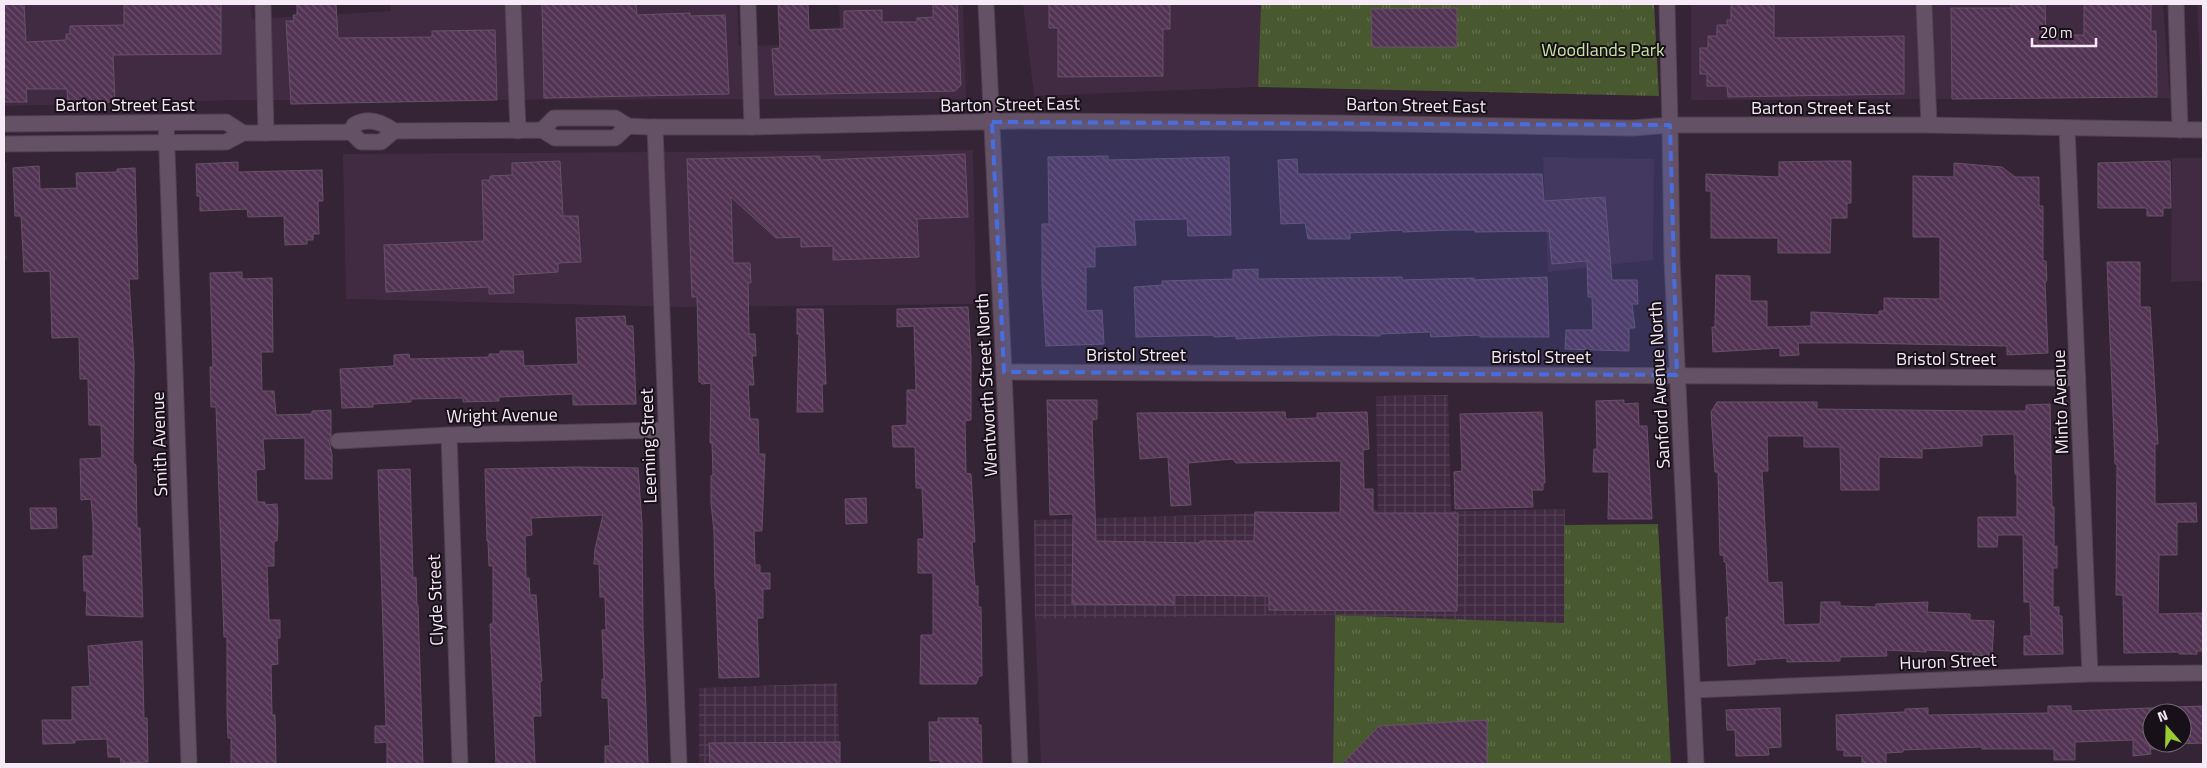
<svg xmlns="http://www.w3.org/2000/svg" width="2207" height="768" font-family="'Titillium Web',sans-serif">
	<defs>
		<pattern id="industrial-grid" width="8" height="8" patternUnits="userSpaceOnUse" patternTransform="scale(1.25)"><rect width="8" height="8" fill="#412b42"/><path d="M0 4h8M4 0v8" fill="none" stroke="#544055"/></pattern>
		<pattern id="park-tufts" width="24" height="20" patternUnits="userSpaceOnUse" patternTransform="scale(1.25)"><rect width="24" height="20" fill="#48582f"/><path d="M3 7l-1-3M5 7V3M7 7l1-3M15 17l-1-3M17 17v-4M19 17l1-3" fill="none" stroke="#63704e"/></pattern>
		<pattern id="building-back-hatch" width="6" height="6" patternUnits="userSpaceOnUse" patternTransform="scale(1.25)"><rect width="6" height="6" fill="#523353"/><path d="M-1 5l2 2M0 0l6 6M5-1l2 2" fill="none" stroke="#6c516c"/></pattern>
	</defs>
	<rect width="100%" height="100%" fill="#352336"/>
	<path fill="#412b42" d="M4,4H251L252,19L391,11L390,4H737L739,46L822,44L824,28L840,27L839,4H963L966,99L242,100L4,106Z
		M1023,4H1261L1258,87L1034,96Z
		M1691,4H2163L2170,98L1691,100Z
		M2197,4H2203V102H2202Z
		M973,150L976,304L681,307L346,299L343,154Z
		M1543,157L1654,159L1653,260L1548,272Z
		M2172,158H2203V281L2171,282Z
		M7,162V260H4V163Z
		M1335,615L1333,764H1041L1035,619Z"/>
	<path fill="url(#industrial-grid)" d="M1448,395L1451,511L1565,509V623L1335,615L1035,619L1034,520L1378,510L1376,396Z
		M837,683L840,764H699V688Z"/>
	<path fill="url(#park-tufts)" d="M1261,4H1654L1659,96L1258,87Z
		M1658,524L1671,764H1333L1335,615L1564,623V525Z"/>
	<path fill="url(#building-back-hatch)" stroke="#665266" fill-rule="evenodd" d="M4,4H24L26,42L66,40V34H70V26L124,25V4H221V54L113,55L115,102L68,104L67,89H26L27,102H4Z
		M297,4H336L338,38L432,37V31L495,30L497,100L291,104L286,21H294L293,15H297Z
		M542,4H636L637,15L690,13V16L725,15L729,94L544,98Z
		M778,4H808L809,30L844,29V11L882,10V22H917V18L933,17V4H957L961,85L955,91L775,95L772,49L780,48Z
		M1049,4H1170V29H1163V76L1058,77V28H1049Z
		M1731,4H1774V38L1904,36V94L1728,97L1727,86H1707V74H1700V48H1708V36H1717V25H1727V20H1731Z
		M2011,4H2045L2046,35H2084V4H2151V31H2156L2157,97L1952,99L1951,8H2011Z
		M1457,8V47H1372L1371,9Z
		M965,154L968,217L917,219L919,257L833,260V246L801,247V237L776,238L731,197L733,263H750L751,283H748L749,334H755L756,356H752L754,385H748L750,419H758L759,454H765L762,531H754L755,565H760V573H770V589H763V618H757L759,677L719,678L716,589H715L714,531L711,503V476L713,475L712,443H710L711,383L702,384L701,382H699L697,297H692L687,159L820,156V160Z
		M1108,156V160L1229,157L1231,235L1188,236L1187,219L1134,220L1136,245L1095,247V267H1086V311L1102,310L1104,344L1046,346L1042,285V224H1049L1048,157Z
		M1297,159L1298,174H1542L1544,201L1605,197L1612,280H1637L1638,304H1632L1635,328H1629V351L1565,349L1566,330H1593L1592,297H1588L1587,261L1552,264L1549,231L1475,232V230H1451L1403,232V230L1350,233V239H1308L1305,223L1281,224L1278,160Z
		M560,161L563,216H578L581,262L558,263V272L513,275L514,293L489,294V287L386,292L384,245L484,241L482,180H490V176L512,175V163Z
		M1831,161H1851V203H1847V218H1831L1830,253H1778V238H1711V191H1706V174L1779,177V162Z
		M2170,161L2171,208H2163V216H2147V208H2098V163Z
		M238,162V172L322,170L323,201H318L319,234H313V240H307V244L285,245L284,216L248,217L247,209L200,211V196H197L196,164Z
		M1954,163L2002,167L2015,177H2039V206H2043V261H2046L2047,280L2045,283L2048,353L2007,355V346L1858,343H1798L1799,355L1780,356V348L1713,352L1712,327H1715L1716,275L1750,276V301H1767V327L1811,326V312L1879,315V311H1884V298L1940,299V237H1913V176L1954,177Z
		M39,166L40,189L77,188L76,173L117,172V169L135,168L138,279H129L134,363L133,463L136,465L137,528H140L143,617L86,615L87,591H84L83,556H93V523L91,499L81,500L80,459L102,458L101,425H89L88,379H80L79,337L52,338L50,271L24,272L21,216H15L13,168Z
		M2107,262H2140V307H2150L2158,444H2155V504L2196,503L2197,522H2177V555H2159L2158,614L2202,613L2203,651H2197V654H2179V652L2124,653L2123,595H2116L2117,464H2115Z
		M1258,269V279L1402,277V280L1474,278V280L1547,277L1549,337H1480V335L1431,337L1430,332L1380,334V336L1334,335L1236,339V336L1214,337V335L1136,337L1134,287L1162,285V281L1233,279V270Z
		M242,272V279L272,278L273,352H261L262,391H274L276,415L312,414V411L331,410V436L329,441L332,455V479H305V438L263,439L265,469L256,470L257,502H265V505L277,504L278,521L277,541H274V566H267L269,620H280V638H277L278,664L271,665L272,715H275L276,764H231V738H228L227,713V637H224L216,407H211L210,367H213L210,273Z
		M968,307L971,358V420L965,421L966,473L971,474L975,542H972L975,586H978V607H981L982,676H979L976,684H920L921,635H933V573H918V539H924L922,488H916L915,447H893L892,426L907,425V390H916L914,326L897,327V309Z
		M797,309H823L826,384H822L823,412H797L799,334H797Z
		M625,316L626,326H633L636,404L573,405V394L499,397V401L463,402V398L411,399V402L373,404V407L342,408L340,369L394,366V355L409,354L410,359L489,357V354H500V351H523L524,366L578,364L576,318Z
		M1047,400H1097V419L1092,420L1096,541L1200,543V541H1254L1255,512L1340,513L1341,461L1236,463L1233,459L1188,463L1191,505L1171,506L1168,457L1140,459L1137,413L1285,412L1286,419L1317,418V413L1367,412L1369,449L1363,450L1364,489H1373V513H1458L1457,611L1269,610V596L1174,595V605L1072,604L1073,514L1050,515Z
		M1624,400V404L1638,403L1639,426H1647L1652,519H1608L1609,472H1593L1594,449H1597L1596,401Z
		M1717,402H1817V409L1988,411H2026V405L2050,404L2052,507H2054V547L2057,546V568H2053V607H2059V616H2062L2063,654L2024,655V636H2031L2030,602H2024L2023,535H1998L1997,547H1978V517H2017V474H2015L2014,434L1982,435V446L1922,449V458L1879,457V490H1841L1840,447H1804V436H1767L1768,471H1762L1768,583L1782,582L1784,625L1820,624L1821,602H1840V606L1876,607V604L1928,602L1927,612L1970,614V620L1994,621L1992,656L1973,655V652L1926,650V652L1886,650L1887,656L1840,657V661L1787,662V658L1755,660V664L1728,666L1726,617H1729L1726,562H1724V555H1720L1718,472H1715L1711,412Z
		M1542,412L1545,483H1543V490H1532L1533,507L1455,509L1454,472L1462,471L1460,414Z
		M577,467L638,468L642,523L643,629L648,764H605V746H610L608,698H602V679H604L602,630H606L605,597H600L599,564H594L595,549L603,515L531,518L532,535L525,536L526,578H529L530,595H536L542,681L540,682L541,716H533L535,764H496L490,624H493V566H489L488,541H487L485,469Z
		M410,469L413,578L416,577L417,605H418L423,764H387V742L375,743V726H386L378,470Z
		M866,498L867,523L846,524L845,499Z
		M30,508H56L57,528L31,529Z
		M142,641L144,718H147L148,762L121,763L120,757H108L107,739L75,740V743L43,744L42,720H72V687L90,686L88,646Z
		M2048,706H2071V711L2203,706V743L2174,744V748L2150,749L2151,754L2133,756V740L2075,742V760H2054V749H1982V747L1903,750V752L1886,753V764H1862V756H1844V750H1837L1836,715L1905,712V709L1928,708V715L2048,713ZM2152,713H2182V743H2152Z
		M1780,708L1781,747L1768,748L1769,755L1736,756L1735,730H1727L1726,710Z
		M938,718H978V725H981L982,764H940V760L930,761L929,722H938Z
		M1487,720V764H1342L1379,726Z
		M840,742V764H710L709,743Z"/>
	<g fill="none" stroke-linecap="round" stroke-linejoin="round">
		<g stroke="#504151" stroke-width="17">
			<path id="minor" d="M263,4L266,133
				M513,4L518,131
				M748,4L752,127
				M1667,4L1670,125
				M1924,4L1929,125
				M2176,4L2180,130
				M166,123L189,764
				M655,127L679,764
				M2067,128L2090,674
				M1004,372L2078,378
				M449,435L460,764
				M338,441L449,435L666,430
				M1693,690L2090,674L2203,673"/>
		</g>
		<g stroke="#504151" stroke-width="17">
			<path id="tertiary" d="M1670,125L1672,260L1696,764"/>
		</g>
		<g stroke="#504151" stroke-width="17">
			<path id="secondary" d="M986,4L1004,372L1020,764
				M4,124L226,122L243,133
				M542,130L554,118H615L628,126L648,127H752L1020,121L1337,123L1633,128L1670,125H1929L2203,130
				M351,132L354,125C368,117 382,122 394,131L542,130L555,138H615L628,126
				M4,144L226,142L243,133L351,132L361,142H381L394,131"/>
		</g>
		<use href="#minor" stroke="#655166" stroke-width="15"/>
		<use href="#tertiary" stroke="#655166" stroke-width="15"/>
		<use href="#secondary" stroke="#655166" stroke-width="15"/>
	</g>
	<path fill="#486dde" fill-opacity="0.2" stroke="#486dde" stroke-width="4" stroke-dasharray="10 6" stroke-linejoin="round" d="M992,122L1670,125L1677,375L1004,372Z"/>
	<g text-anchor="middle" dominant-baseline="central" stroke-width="4" stroke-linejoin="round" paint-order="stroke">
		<g font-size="18" fill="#c9e6a1" stroke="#181018">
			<text x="1603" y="49">Woodlands Park</text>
		</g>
		<g font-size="18" fill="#f6eaf6" stroke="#181018">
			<text x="125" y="104">Barton Street East</text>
			<text transform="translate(1010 104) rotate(-1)">Barton Street East</text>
			<text transform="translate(1416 105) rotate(1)">Barton Street East</text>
			<text x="1821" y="107">Barton Street East</text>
			<text x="1136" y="354">Bristol Street</text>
			<text x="1541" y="356">Bristol Street</text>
			<text x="1946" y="358">Bristol Street</text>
			<text transform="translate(986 385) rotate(-93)">Wentworth Street North</text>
			<text transform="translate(1659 385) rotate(-93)">Sanford Avenue North</text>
			<text transform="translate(2060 402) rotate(-92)">Minto Avenue</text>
			<text transform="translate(502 415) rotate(-1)">Wright Avenue</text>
			<text transform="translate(159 444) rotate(-92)">Smith Avenue</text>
			<text transform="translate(648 446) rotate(-92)">Leeming Street</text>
			<text transform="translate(435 600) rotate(-92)">Clyde Street</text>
			<text transform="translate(1948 661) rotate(-2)">Huron Street</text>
		</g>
	</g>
	<rect width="2207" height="768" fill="none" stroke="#f6eaf6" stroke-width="10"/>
	<g transform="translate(2167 728) rotate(340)"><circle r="24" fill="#181018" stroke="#716771"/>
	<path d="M0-4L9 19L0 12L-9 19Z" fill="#99cb35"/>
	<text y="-8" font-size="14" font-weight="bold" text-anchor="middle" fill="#f6eaf6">N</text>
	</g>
	<path d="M2032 38v8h64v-8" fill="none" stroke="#f6eaf6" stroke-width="2.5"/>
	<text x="2040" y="38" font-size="15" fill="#f6eaf6" stroke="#181018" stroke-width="4" paint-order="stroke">20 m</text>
</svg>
